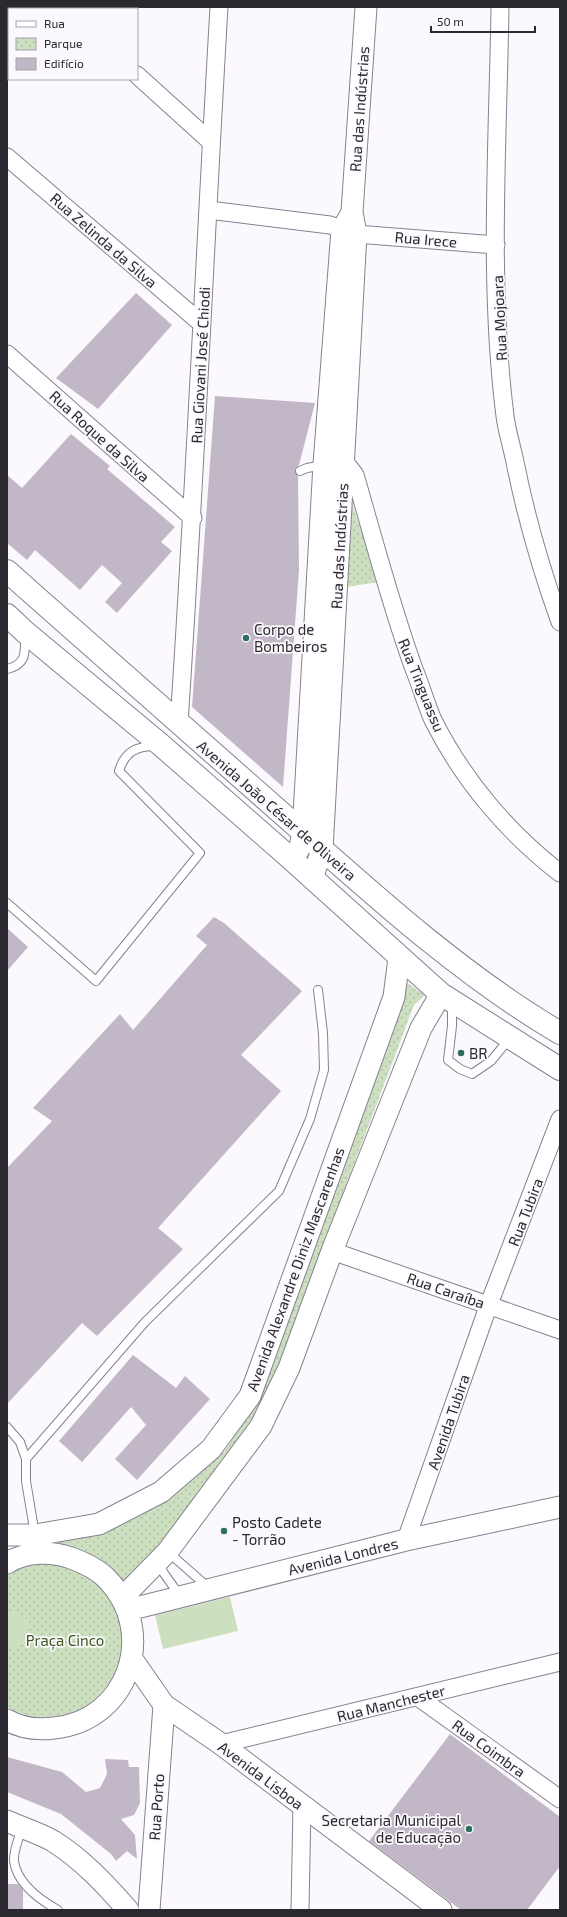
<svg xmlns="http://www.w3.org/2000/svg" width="567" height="1917" font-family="'Exo 2',sans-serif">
	<defs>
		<pattern id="park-dots" width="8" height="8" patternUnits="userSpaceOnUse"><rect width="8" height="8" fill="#ccdfbf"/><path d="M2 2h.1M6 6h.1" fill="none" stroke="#afbfa4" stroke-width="1.8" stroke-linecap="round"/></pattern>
	</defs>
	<rect width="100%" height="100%" fill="#fbf9fd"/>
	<path fill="url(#park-dots)" d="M345,483L379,582L339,588Z
		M406,982L425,995L414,1005L278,1365L250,1424L175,1527L125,1586L78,1555L50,1542L144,1508L225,1451L249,1412Z
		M33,1563C50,1563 67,1563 83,1572C150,1608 128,1709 53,1717C38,1718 21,1716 7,1707V1572Z"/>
	<path fill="#ccdfbf" d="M230,1597L238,1631L163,1649L155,1615Z
		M15,1611L26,1617C29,1630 25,1637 17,1647H7V1625L10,1613Z"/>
	<path fill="#c2b7c6" d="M136,293L172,325L98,409L56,378Z
		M215,396L315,403L299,465L295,471L298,476L299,570L283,787L192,707Z
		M71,434L110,466L107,469L175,527L161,542L172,551L117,613L105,602L122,583L102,565L80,590L35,550L27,560L7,543V475L22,488Z
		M214,917L224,923L302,991L241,1055L281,1091L158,1228L183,1249L97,1336L82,1323L7,1404V1168L52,1121L33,1108L120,1014L133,1030L207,945L196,936Z
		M7,928L28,947L7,971Z
		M133,1355L176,1388L185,1376L210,1399L137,1480L115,1459L146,1425L131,1407L82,1462L59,1441Z
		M450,1734L560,1817V1866L527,1910H461L369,1841Z
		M7,1757L62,1772L86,1792L100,1788L107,1774L105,1759L128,1760L129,1767H139L140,1803L134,1815L121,1819L135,1835L137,1859L127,1851L116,1861L111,1854L61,1814L7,1792Z
		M7,1884H18L23,1890V1910H7Z"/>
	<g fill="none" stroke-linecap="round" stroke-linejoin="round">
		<g stroke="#888090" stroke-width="10">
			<path id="service" d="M300,471L307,468L324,465
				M7,669C27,664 25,653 25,635
				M7,903L96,981L200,853L119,771C125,751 137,746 156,746
				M452,1004V1026L448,1060L460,1069L472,1074L491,1061L510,1038
				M7,1427L20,1442L26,1459V1481L35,1535
				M26,1459L145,1322L279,1191L310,1119L324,1070L323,1033L318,990
				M168,1552L209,1588
				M160,1562L163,1572L180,1596
				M22,1828C19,1837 13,1852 14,1861C17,1883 40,1900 58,1910"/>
		</g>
		<g stroke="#888090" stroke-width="19">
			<path id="minor" d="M61,7L63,9
				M500,7C498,143 488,281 505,416C507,432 512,447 515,462C526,517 541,569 560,622
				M7,12L9,9
				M137,75L211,142
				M7,157L201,323
				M209,210L330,225L356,234L496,245
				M7,354L193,518
				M332,465L349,467L355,475C374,540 391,606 414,669C421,686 426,704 433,720C463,780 508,833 560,873
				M179,723C195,484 205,246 219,7
				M332,1251L560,1330
				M406,1540L489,1304L560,1119
				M418,1697L560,1799
				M221,1744L560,1662
				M300,1910L302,1805"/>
		</g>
		<g stroke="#888090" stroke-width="23">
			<path id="tertiary" d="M293,860L300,847L303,833L324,464L342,230L352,212
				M312,878L322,850L356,234L352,212L366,7
				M7,1535H35L99,1524L161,1492L211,1449L250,1396L394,997L399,958
				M7,1563C26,1551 51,1551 71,1558C85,1563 98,1569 108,1580C158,1633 128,1721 54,1728C38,1730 21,1728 7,1720
				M122,1598L168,1551L261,1426L289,1368L332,1251L421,1028L441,994
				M128,1610L406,1540L560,1507
				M132,1659L164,1705L221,1744L441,1910
				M7,1821C22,1828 39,1833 53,1841C82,1859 106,1885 128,1910
				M149,1910L164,1705"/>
		</g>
		<g stroke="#888090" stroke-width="24">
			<path id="secondary" d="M7,571C100,654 194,736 287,818C374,895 460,974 560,1033
				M7,615L25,632L161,745L289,857L441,994L560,1069"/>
		</g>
		<use href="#service" stroke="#fff" stroke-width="8"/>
		<use href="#minor" stroke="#fff" stroke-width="17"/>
		<use href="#tertiary" stroke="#fff" stroke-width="21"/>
		<use href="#secondary" stroke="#fff" stroke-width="22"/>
	</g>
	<g fill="#2d6d5c" stroke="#fbf9fd" stroke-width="1.5">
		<circle cx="246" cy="638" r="4"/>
		<circle cx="461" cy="1053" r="4"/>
		<circle cx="224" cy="1531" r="4"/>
		<circle cx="469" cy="1829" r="4"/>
	</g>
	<g text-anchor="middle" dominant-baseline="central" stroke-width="3.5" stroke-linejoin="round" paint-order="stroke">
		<g font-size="15" fill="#2b282f" stroke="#fbf9fd">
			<text transform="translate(359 109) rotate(-86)">Rua das Indústrias</text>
			<text transform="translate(426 239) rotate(5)">Rua Irece</text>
			<text transform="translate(104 240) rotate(41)">Rua Zelinda da Silva</text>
			<text transform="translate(499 318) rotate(-93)">Rua Mojoara</text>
			<text transform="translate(200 365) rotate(-87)">Rua Giovani José Chiodi</text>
			<text transform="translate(100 436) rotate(42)">Rua Roque da Silva</text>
			<text transform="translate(339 546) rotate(-87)">Rua das Indústrias</text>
			<text transform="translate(422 685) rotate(68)">Rua Tinguassu</text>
			<text transform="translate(277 810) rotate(41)">Avenida João César de Oliveira</text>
			<text transform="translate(525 1212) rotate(-69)">Rua Tubira</text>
			<text transform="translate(295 1269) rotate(-70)">Avenida Alexandre Diniz Mascarenhas</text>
			<text transform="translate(446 1290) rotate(19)">Rua Caraíba</text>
			<text transform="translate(448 1422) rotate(-71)">Avenida Tubira</text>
			<text transform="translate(343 1556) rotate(-14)">Avenida Londres</text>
			<text transform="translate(391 1703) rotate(-14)">Rua Manchester</text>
			<text transform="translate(489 1748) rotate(36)">Rua Coimbra</text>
			<text transform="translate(261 1775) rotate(37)">Avenida Lisboa</text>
			<text transform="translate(156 1807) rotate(-86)">Rua Porto</text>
		</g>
		<g font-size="15" fill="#2b282f" stroke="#fbf9fd" text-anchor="start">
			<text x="254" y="629">Corpo de<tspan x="254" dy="17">Bombeiros</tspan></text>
			<text x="469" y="1053">BR</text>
			<text x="232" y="1522">Posto Cadete<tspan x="232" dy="17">- Torrão</tspan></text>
			<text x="461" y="1820" text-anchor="end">Secretaria Municipal<tspan x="461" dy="17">de Educação</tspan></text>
		</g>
		<g font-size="15" fill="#3a591d" stroke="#fbf9fd">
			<text x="65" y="1640">Praça Cinco</text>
		</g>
	</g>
	<rect width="567" height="1917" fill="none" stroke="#2b282f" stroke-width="16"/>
	<rect x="8" y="8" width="130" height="72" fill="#fbf9fd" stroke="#a8a5ab"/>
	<rect x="16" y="21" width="20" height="6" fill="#ffffff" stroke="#a8a5ab"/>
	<text x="44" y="28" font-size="12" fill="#2b282f">Rua</text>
	<rect x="16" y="38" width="20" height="12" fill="url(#park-dots)" stroke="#a8a5ab"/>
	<text x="44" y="48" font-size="12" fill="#2b282f">Parque</text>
	<rect x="16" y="58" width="20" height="12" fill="#c2b7c6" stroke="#a8a5ab"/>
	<text x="44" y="68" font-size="12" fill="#2b282f">Edifício</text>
	<path d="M431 26v6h104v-6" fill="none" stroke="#2b282f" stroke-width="2"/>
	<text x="437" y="26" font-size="12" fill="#2b282f" stroke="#fbf9fd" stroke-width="3" paint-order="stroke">50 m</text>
</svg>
